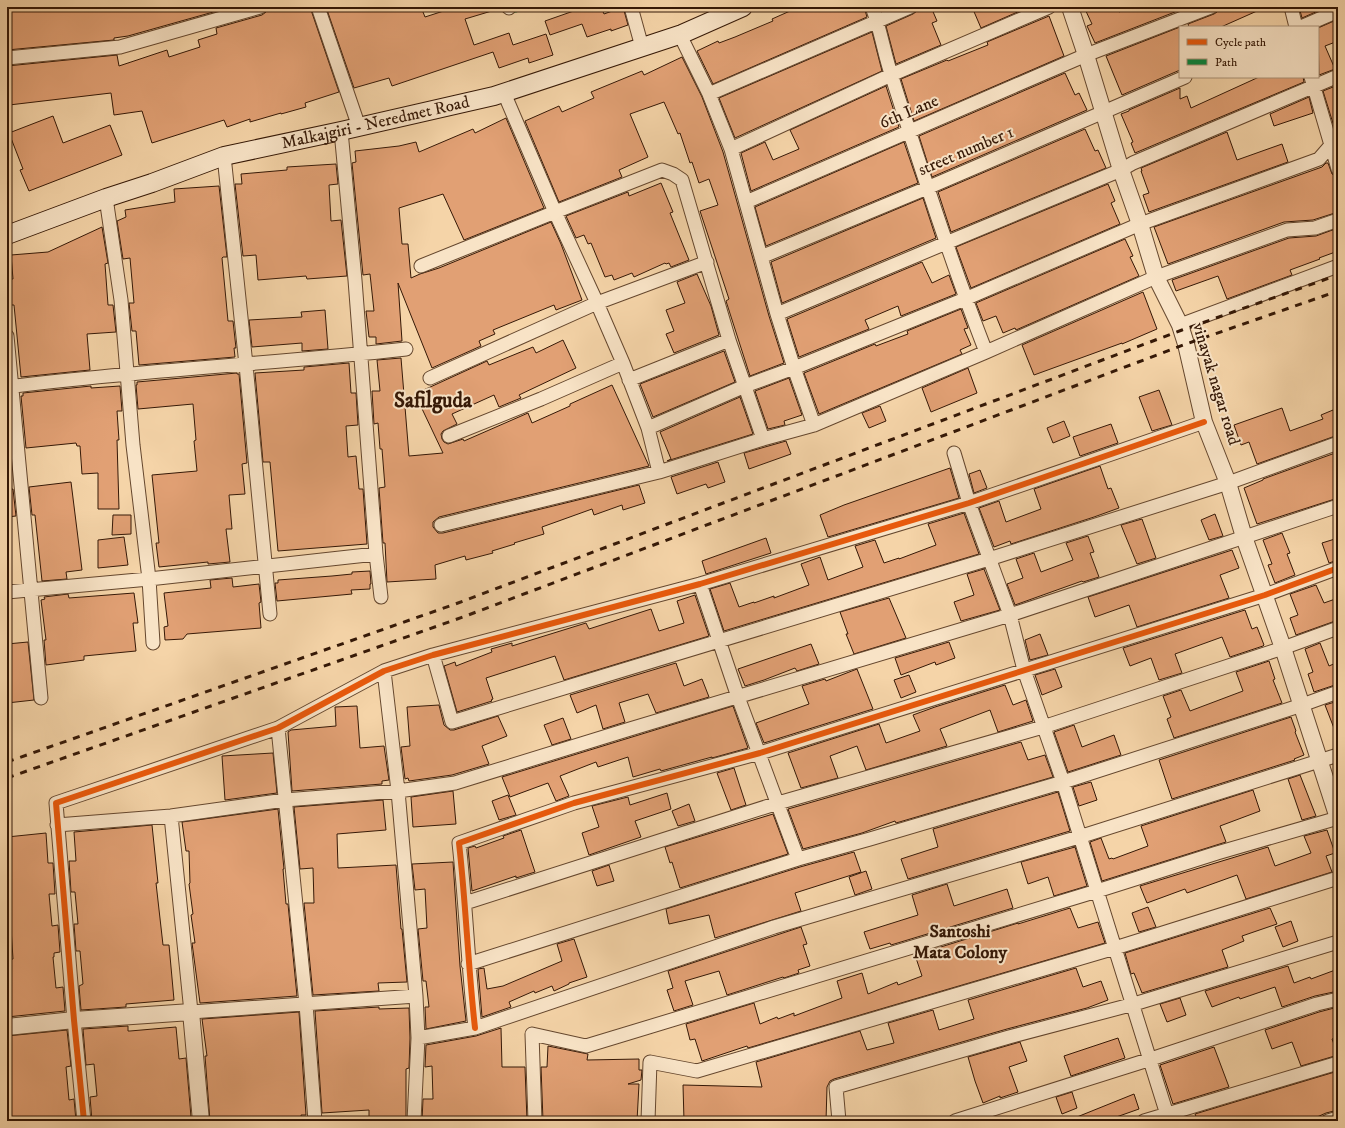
<svg xmlns="http://www.w3.org/2000/svg" width="1345" height="1128" font-family="'IM FELL DW Pica',serif">
	<rect width="100%" height="100%" fill="#f5d4a8"/>
	<filter id="stains"><feTurbulence type="fractalNoise" baseFrequency=".005" numOctaves="4"/><feColorMatrix values="0 0 0 0 .2 0 0 0 0 .09 0 0 0 0 .02 0 0 0 .5 -.17"/></filter>
	<radialGradient id="worn" r=".72"><stop offset=".6" stop-color="#630" stop-opacity="0"/><stop offset="1" stop-color="#630" stop-opacity=".3"/></radialGradient>
	<path fill="#e1a074" stroke="#351806" d="M7,7H231L128,36L114,38V40L7,50Z
		M268,7H310L339,92L305,103L306,107L281,114V113L250,122V119L227,127L224,120L152,143L142,111L114,115L111,93L9,105L7,90V66L117,55L119,66L167,50L169,57L200,47L198,40L217,34L216,28L262,15L266,12Z
		M326,7H421L425,17L456,7H495V10L465,19L474,45L509,33L513,45L546,34L553,55L529,63L528,58L499,68L493,52L392,86L389,78L354,88Z
		M585,7H601L604,14L623,7L628,25L611,31V29L587,37L582,24L550,35L545,21Z
		M799,7H864L867,17L713,84L697,51L718,41L719,43L735,37L773,21L772,19Z
		M918,7H931L937,21L932,23L941,45L896,64L886,26L913,14L917,11Z
		M972,7H1029L981,28Z
		M1084,7H1117L1119,12L1130,7H1180V10L1095,43L1087,26L1092,24Z
		M1219,7H1266L1221,27H1189L1188,24L1214,14L1217,12Z
		M1299,7H1327L1302,18Z
		M1049,16L1064,56L914,121L901,79L947,60L948,61L988,45L987,42Z
		M1334,21L1338,30V41L1325,46L1335,69L1319,75L1318,28Z
		M1180,27V70L1122,95L1106,56Z
		M872,32L882,71L735,138L719,98Z
		M682,57L702,97L723,152L769,316L784,363L750,376L726,301L729,299L700,211L718,205L709,179L699,183L692,162L690,163L680,133L678,134L664,102L630,114L648,157L619,170L622,177L559,202L525,121L559,106L562,112L594,98L591,92L642,71L644,75Z
		M1065,73L1075,95L1079,93L1087,110L932,177L919,136Z
		M1259,77H1303L1304,82L1135,153L1131,143L1133,142L1121,114L1129,111V110L1180,88V99L1187,96L1191,108Z
		M1338,85V133H1336L1323,91Z
		M886,86L899,127L751,191L741,153L765,142L773,160L799,149L790,130Z
		M1309,97L1313,113L1274,126L1270,114Z
		M53,116L63,143L110,125L122,155L29,191L20,170L23,169L9,133Z
		M506,118L544,208L464,240L443,194L399,208L402,244H408L411,278L420,274L439,268L551,222L561,244L582,300L556,310L554,305L493,330L495,334L479,341L481,346L432,368L398,283L402,341L376,344V337H369L366,311H374L370,274L363,275L352,163L356,162L355,151L399,146L416,142L419,152L473,129L475,133Z
		M1085,129L1095,151L1098,150L1106,168L951,232L938,192Z
		M1227,132L1237,160L1282,144L1288,162L1149,212L1143,195L1149,193L1141,171H1142L1141,168Z
		M904,142L918,183L766,246L755,207Z
		M1326,163H1328L1332,174L1338,177V212L1313,220L1284,222L1168,264L1154,227L1322,167Z
		M336,164L338,184L329,185L331,221L341,220L347,276L307,279L306,276L258,280L256,255L243,256L235,184H242L241,174L287,170V167Z
		M661,183L673,212L670,213L689,260L671,267L669,263L666,264L665,263L634,277L632,273L614,280L612,275L605,277L591,243L588,244L584,235L576,238L566,216L628,192L629,196Z
		M1108,184L1115,201L1111,203L1120,224L971,288L956,247Z
		M219,186L227,257H223L222,258L228,321H233L236,348H234L235,357L139,365L136,331H132L129,303H134L130,258L123,259L117,221L126,217L125,210L175,202L174,189Z
		M923,198L936,238L782,303L771,262Z
		M102,227L108,263L105,264L108,305H113L116,332L87,334L90,370L21,377L14,305H11L9,279H13L11,255L48,252Z
		M1338,228V251L1319,258L1320,259L1290,270L1292,275L1227,299L1218,276L1176,291L1172,280L1289,238L1316,236Z
		M1125,239L1133,256L1130,257L1139,276L1016,330L1015,328L1003,333L996,316L983,321L976,303Z
		M922,262L932,283L949,275L956,294L901,316L898,306L865,320L869,329L799,357L787,319Z
		M697,274L711,306L719,335L674,353L666,334L674,331L666,310L685,303L677,282Z
		M1143,292L1157,329L1122,344V343L1034,375L1022,345Z
		M961,309L968,328L964,329L971,345L960,350L962,354L819,414L804,373L875,344L876,346L908,334L907,331Z
		M325,310L328,349L302,351V343L252,347L249,320L302,317L301,312Z
		M563,340L576,368L519,395L521,398L499,407L494,395L452,414L457,424L443,431L441,434L442,439L444,442L448,444L463,439L464,441L528,413L532,423L570,406V404L612,385L649,466L439,517L433,522V527L438,533H443L639,485L645,503L623,510L622,505L594,515L592,509L542,527L544,534L514,543L515,544L492,551L493,553L466,560L465,556L435,565L436,579L387,582L385,543H383L379,488L385,487L382,449H380L378,423L374,424L372,391H380L377,360L401,358L409,456L443,453L415,394L487,361L489,365L533,347L536,353Z
		M724,351L735,382L653,417L640,384Z
		M349,363L351,393H356L358,425L346,426L348,457L356,456L359,489H363L367,544L278,551L270,462H263L255,373L304,370V367Z
		M968,368L977,393L931,412L922,388Z
		M237,373V374H239L247,463L242,464L245,494L229,495L232,529H226L230,562L208,564V562L159,567L156,543H159L152,475L197,471L194,441L196,440L193,404L138,409L136,385H137V382Z
		M789,378L802,415L784,421L785,425L768,429L755,391Z
		M91,386V388L120,386L122,411H117L119,440H117L119,509H98V473L82,474L80,446H77L76,443L26,448L21,396H23V393Z
		M1159,390L1172,425L1152,431L1139,397Z
		M740,397L753,434L667,461L671,459L660,432Z
		M880,406L886,421L869,428L862,413Z
		M1282,408L1290,431L1323,419L1321,415L1333,410L1334,412L1338,410V435L1257,464L1249,442L1241,445L1234,425Z
		M1064,421L1070,436L1053,443L1047,428Z
		M1111,424L1118,443L1080,456L1073,437Z
		M786,441L791,454L749,469L744,453Z
		M1338,452V498L1257,524L1244,488L1263,480V479Z
		M718,462L725,482L708,488L706,484L677,494L671,477Z
		M1100,466L1108,489L1111,488L1119,508L1094,517L1011,544L1010,541L994,547L979,508L999,501L1006,522L1041,509L1034,489Z
		M950,468L959,498L828,537L820,515L844,505Z
		M980,470L987,488L974,493L969,474Z
		M71,482L82,570L66,572L67,579L42,581L35,515H32L29,487Z
		M13,489L16,516L7,517V490Z
		M964,513L979,554L724,631L710,589L730,583L739,607L754,602V603L774,596V598L809,585L801,564L820,557L828,580L863,567L855,546L875,540L884,563L899,558V559L936,545L928,524Z
		M1215,514L1223,536L1209,540L1201,520Z
		M113,515H131V534L112,535Z
		M1142,519L1156,558L1137,564L1121,525Z
		M1282,533L1290,553L1287,554L1295,575L1275,583L1268,565L1272,564L1263,540Z
		M1088,536L1094,552L1090,553L1099,577L1083,582L1082,581L1015,605L1007,584L1023,578L1016,559L1034,553L1041,572L1073,560L1066,543Z
		M124,537L128,565L98,568V540Z
		M766,538L771,553L706,574L702,561Z
		M1338,538V560L1329,563L1322,543Z
		M1232,550L1239,568L1220,575L1229,598L1137,627L1129,605L1095,617L1088,597Z
		M984,569L1000,610L961,621L954,602L974,595L967,574Z
		M370,571L371,584H370V589L351,590L352,594L277,601L275,583H278V580L332,576L352,574V572Z
		M232,578L233,587L259,584L261,602L259,603L261,628L187,634L183,639L165,640L164,627L168,626L164,593L211,588L210,580Z
		M1316,585L1324,603L1338,598V620L1296,635L1290,618L1298,615L1290,594Z
		M134,593L138,623H133L136,651L84,656V660L46,665L44,640H46L41,600L45,599L44,597L68,594L69,598Z
		M695,595L709,636L564,680L555,656L486,678L493,699L491,700L492,701L457,712L444,666L455,662L456,666L492,652L491,649L512,643V646L586,623L589,629L651,609L659,631L684,623L677,601Z
		M889,598L906,638L854,654L846,634H848L840,612Z
		M1245,610L1252,629L1257,627L1264,645L1263,646L1230,657L1222,637L1175,654L1182,673L1159,680L1151,658L1130,666L1123,648Z
		M1040,634L1048,655L1030,660L1025,640Z
		M28,642L34,700L7,703V644Z
		M949,642L955,658L936,665L935,662L901,675L895,658Z
		M1320,643L1329,666L1338,662V684L1314,692L1308,674L1313,672L1305,649Z
		M811,644L819,664L797,671L795,668L764,680L745,686L738,669Z
		M1269,661L1275,679L1273,680L1282,703L1174,738L1167,719L1171,717L1163,696L1181,690L1190,711L1243,691L1236,672Z
		M676,663L684,686L702,679L709,697L656,713L648,694L619,703L625,722L603,729L596,705L577,713L570,695Z
		M857,669L873,709L764,743L756,723L809,704L802,686L825,679L826,681Z
		M1055,669L1062,687L1042,695L1035,675Z
		M909,675L916,692L901,698L894,680Z
		M1005,685L1013,705L1026,700L1033,721L998,732L990,710L940,729L947,746L866,770L857,746L830,756L838,778L801,788L788,753L879,724L886,743L920,731L913,715L935,707Z
		M1338,701V736H1337L1325,705Z
		M439,705L444,725L450,730H454L498,716L507,736L482,746L489,764L452,775L409,781L408,778L405,779L401,747L410,746L407,707Z
		M357,706L360,748L384,746L389,780L382,781V784L292,791L288,732L291,730L336,726L335,707Z
		M733,706L748,748L712,758V757L661,771L660,769L633,777L628,757L598,767L596,762L560,776L569,796L556,801L548,783L510,797L502,777Z
		M1291,717L1296,731L1295,732L1304,755L1294,759L1295,760L1172,799L1159,760Z
		M563,718L571,739L552,745L544,725Z
		M1074,725L1082,747L1114,735L1121,755L1068,772L1054,732Z
		M1021,742L1028,760L1045,755L1053,777L896,823L895,821L862,833L803,849L788,809Z
		M273,753L277,793L225,800L222,756Z
		M734,768L746,805L731,810L717,773Z
		M1300,775L1316,816L1302,820L1288,779Z
		M1091,782L1097,800L1079,806L1073,787Z
		M1253,790L1260,811L1220,826L1226,842L1102,881L1090,842L1101,838L1109,859L1112,858L1113,859L1148,846L1141,826Z
		M453,791L456,824L413,827L411,797Z
		M1058,792L1070,831L908,879L901,859L938,847L933,829Z
		M667,793L671,809L635,821L641,837L589,855L582,833L599,827L592,806L628,797L630,805Z
		M508,795L516,815L499,820L492,801Z
		M383,800L386,830L337,834L338,868L396,865L401,929H402L407,982L378,983L379,991L313,995L304,903H314L313,868L300,869L294,807Z
		M689,804L695,821L678,826L672,811Z
		M278,809L284,869H283L286,904H288L297,996L200,1003L192,943H195L191,915L193,914L189,884L190,883L189,851H186L182,822Z
		M773,814L788,854L680,888L672,862L670,863L665,847Z
		M152,825L158,883H156L163,945H169L174,1000L126,1004V1007L81,1010L79,986L83,984L80,951H76L74,924H78L75,892H71L69,861H76L74,832Z
		M521,830L535,872L516,878V876L472,891L468,848L475,846L476,848L504,838L503,836Z
		M1327,830L1335,853L1326,856L1332,872L1246,899L1237,875L1187,893L1185,889L1147,903L1140,886L1268,847L1275,866L1311,853L1304,836Z
		M46,833L48,863H53L55,894H49L52,926L58,925L60,952L54,953V957H53L56,988L63,987L65,1011L7,1017V960L13,959L9,897H7V837Z
		M1075,847L1087,886L1054,896L1048,877L1028,884L1021,862Z
		M854,852L861,872L795,893L801,911L715,938L709,915L669,924L666,909L800,867Z
		M453,862L460,966L466,1021L426,1029L425,1007H429L426,981H423L418,929L427,928L425,889L415,890L412,864Z
		M609,865L614,881L597,886L592,871Z
		M866,871L872,889L855,895L849,877Z
		M947,884L954,906L1007,889L1013,908L891,945L890,943L870,949L864,932L918,915L912,895Z
		M1148,907L1156,927L1139,932L1132,913Z
		M1070,908L1078,928L1098,922L1105,943L748,1048L747,1046L702,1061L695,1039L690,1040L686,1024L754,1003L760,1024L777,1017L778,1019L794,1013V1016L842,998L837,981L862,973L868,994L897,982L898,985L922,976L915,955L1018,923V924Z
		M1270,908L1277,924L1242,936L1244,941L1222,950L1228,967L1142,993L1134,973L1131,974L1125,953Z
		M1291,921L1298,941L1283,947L1275,927Z
		M801,927L807,944L803,945L810,966L798,970L799,973L784,978L783,977L727,995L719,971L685,981L693,1005L674,1011L667,990L673,988L668,971Z
		M574,939L587,977L569,983V984L554,991L552,986L535,993L534,991L509,1002L511,1007L482,1017L478,969L484,968L487,989L503,986L562,961L557,944Z
		M1288,966L1294,983L1310,977L1311,979L1338,969V991L1315,996L1282,1007L1275,987L1240,999L1239,997L1212,1007L1205,991Z
		M1076,968L1083,987L1101,981L1108,1000L1087,1008L1007,1029L834,1079L830,1081L827,1087L826,1121H684L683,1085L762,1087L756,1062L860,1031L867,1050L894,1043L888,1023L933,1010L939,1030L974,1019L968,1000Z
		M1180,998L1186,1015L1167,1022L1160,1004Z
		M379,1007V1009L409,1008L410,1038L409,1068L406,1069V1121H369V1110L322,1113L315,1011Z
		M1338,1007V1037L1332,1039L1338,1055L1301,1066L1292,1042L1272,1049L1265,1030L1319,1012Z
		M299,1012L306,1115H301L302,1121H210L205,1056H207L202,1019Z
		M128,1026V1031H130L176,1027L179,1059L186,1058L191,1117L151,1121H92L90,1097L97,1096L94,1064L86,1065L83,1029Z
		M501,1028L502,1067H525L527,1121H422L423,1099H433L432,1066L425,1067L426,1045L476,1036Z
		M67,1030L71,1066L66,1067L69,1100L74,1099L76,1121H7V1036Z
		M1118,1038L1125,1058L1071,1076L1064,1056Z
		M1020,1042L1027,1061L1009,1067L1018,1092L1000,1098V1096L983,1103L975,1081L968,1057Z
		M548,1046L588,1054L587,1060L639,1059V1070H642L641,1080L628,1084H639L637,1121H543L541,1067H547Z
		M1214,1047L1229,1087L1173,1104L1160,1065Z
		M1338,1071V1110L1326,1113L1308,1121H1198L1195,1114Z
		M1072,1092L1077,1108L1062,1114L1056,1097Z
		M1134,1094L1139,1109L1105,1121H1067Z"/>
	<g fill="none" stroke-linecap="round" stroke-linejoin="round">
		<g stroke="#65472e" stroke-width="15">
			<path id="minor" d="M318,7L359,127
				M508,7L509,8
				M631,7L642,47
				M872,7C881,30 884,54 892,77C921,169 951,262 986,352
				M1291,7L1296,27
				M1301,27L1338,11
				M680,35L709,94L731,149L777,314L794,368L814,425
				M7,58L120,47L260,7
				M1311,77L1338,169
				M504,93L555,212L597,303L623,363L648,428L659,472
				M709,94L910,7
				M341,131L355,280L376,554L381,597
				M731,149L891,75L1049,7
				M224,156L246,365L270,614
				M106,198L121,300L133,445L149,579L153,643
				M746,202L1086,55L1211,7
				M761,257L927,188L1185,77
				M421,266L555,212L662,170L673,174L682,180L729,340L763,439
				M777,314L946,243L1121,170L1133,163L1338,76
				M1180,325L1338,266
				M7,336L41,698
				M430,378L597,303L707,262
				M629,380L729,340
				M7,387C140,370 273,364 406,349
				M648,428L745,386L794,368L965,299L1140,224L1319,159L1332,144L1338,141
				M449,436L541,399L623,363
				M954,453L969,503L1010,615L1024,670L1063,782L1169,1121
				M441,525L659,472L763,439L814,425L986,352L1156,277L1287,230L1315,228L1338,220
				M700,584L738,697L798,859
				M7,592L149,579L376,554
				M433,655L452,722L989,559L1228,483L1338,443
				M384,671L398,791L416,996L418,1038L414,1121
				M278,728L306,1004L315,1121
				M171,816L191,1012L416,996
				M57,825L171,816L285,800L398,791L455,783L630,729L1010,615L1338,506
				M465,903L778,803L1043,727L1283,648L1338,628
				M468,964L798,859L870,839L1063,782L1302,705L1338,692
				M475,1028C468,966 466,905 459,843L574,803L760,753L1265,595L1338,568
				M418,1038L475,1028L774,927L1079,837L1338,755
				M84,1121L74,1020L56,803L278,728L384,671L433,655L700,584L969,503L1204,422
				M535,1121L532,1034L586,1046L1097,891L1217,853L1338,818
				M648,1121L650,1062L697,1071L1115,948L1338,878
				M839,1121L836,1087L1009,1037L1134,1004L1338,942
				M955,1121L1151,1059L1317,1004L1338,999
				M1144,1121L1338,1063
				M1328,1121L1338,1118"/>
		</g>
		<g stroke="#65472e" stroke-width="18">
			<path id="tertiary" d="M1070,7L1086,55L1121,170L1140,224L1156,277L1180,325L1186,344L1204,422L1228,483L1244,537L1283,648L1338,818
				M7,1027L74,1020L191,1012L201,1121"/>
		</g>
		<g stroke="#351806" stroke-width="20">
			<g id="secondary">
				<path id="s1" d="M7,235L106,198L152,183L224,156L341,131L494,96L682,34L743,7"/>
			</g>
		</g>
		<use href="#minor" stroke="#f8e3c6" stroke-width="13"/>
		<use href="#tertiary" stroke="#f8e3c6" stroke-width="16"/>
		<use href="#secondary" stroke="#f8e3c6" stroke-width="18"/>
		<path stroke="#351806" stroke-width="3" stroke-dasharray="7 7" stroke-linecap="butt" d="M7,762L458,603L1182,330L1338,275
			M7,778L463,617L1186,344L1338,291"/>
		<path stroke="#00873e" stroke-width="5" stroke-dasharray="10 5" stroke-linecap="butt" d="M509,8L516,10L524,7"/>
		<g stroke="#f8e3c6" stroke-width="8">
			<path id="cycleway" d="M475,1028C468,966 466,905 459,843L574,803L760,753L1265,595L1338,568
				M84,1121L74,1020L56,803L278,728L384,671L433,655L700,584L969,503L1204,422"/>
		</g>
		<use href="#cycleway" stroke="#e8590c" stroke-width="6"/>
	</g>
	<g text-anchor="middle" dominant-baseline="central" stroke-width="4" stroke-linejoin="round" paint-order="stroke">
		<g font-size="17" fill="#351806" stroke="#f8e3c6">
			<text transform="translate(909 112) rotate(-23)">6th Lane</text>
			<text stroke="none"><textPath href="#s1" startOffset="386">Malkajgiri - Neredmet Road</textPath></text>
			<text transform="translate(966 151) rotate(-23)">street number 1</text>
			<text transform="translate(1216 384) rotate(73)">vinayak nagar road</text>
		</g>
		<g font-size="18" font-weight="bold" fill="#351806" stroke="#f8e3c6">
			<text x="960" y="932">Santoshi<tspan x="960" dy="21">Mata Colony</tspan></text>
		</g>
		<g font-size="21" font-weight="bold" fill="#351806" stroke="#f8e3c6">
			<text x="433" y="401">Safilguda</text>
		</g>
	</g>
	<rect width="1345" height="1128" fill="none" stroke="#f5d4a8" stroke-width="24"/>
	<rect x="8" y="8" width="1329" height="1112" fill="none" stroke="#351806" stroke-width="2"/>
	<rect x="12" y="12" width="1321" height="1104" fill="none" stroke="#351806"/>
	<rect x="1179" y="26" width="140" height="52" fill="#f8e3c6" stroke="#aa9279"/>
	<rect x="1187" y="39" width="20" height="6" fill="#e8590c" stroke="#aa9279"/>
	<text x="1215" y="46" font-size="12" fill="#351806">Cycle path</text>
	<rect x="1187" y="59" width="20" height="6" fill="#00873e" stroke="#aa9279"/>
	<text x="1215" y="66" font-size="12" fill="#351806">Path</text>
	<rect width="100%" height="100%" filter="url(#stains)"/>
	<rect width="100%" height="100%" fill="url(#worn)"/>
</svg>
